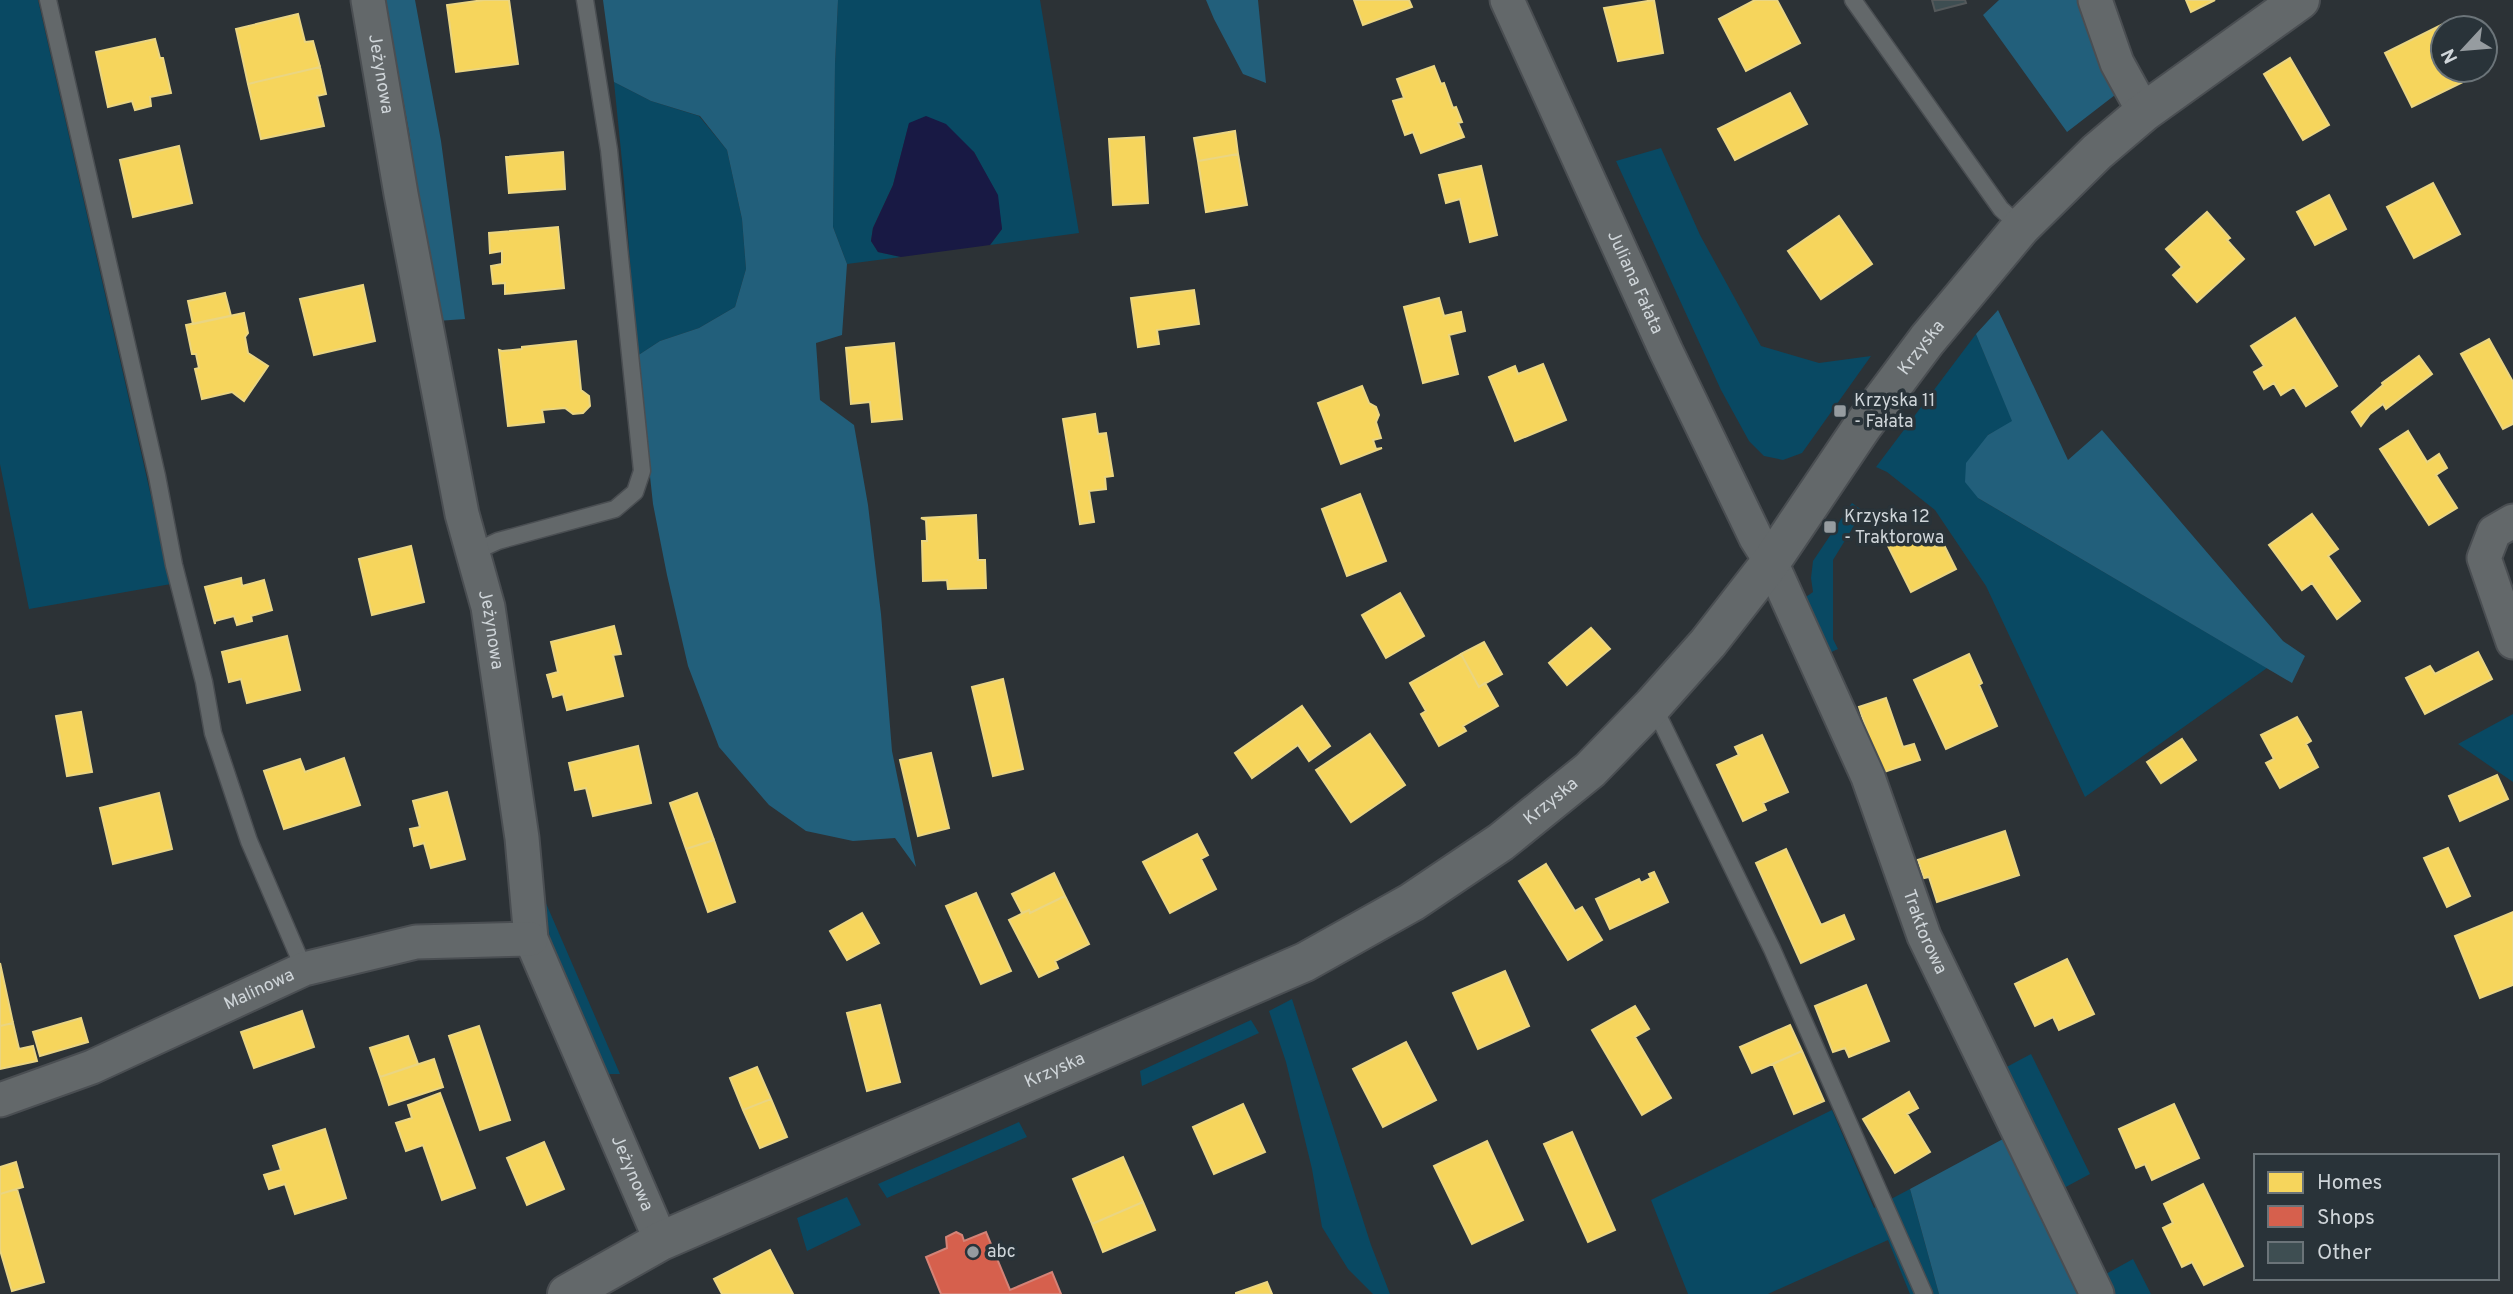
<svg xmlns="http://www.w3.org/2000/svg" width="2513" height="1294" font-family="Overpass,sans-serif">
	<rect width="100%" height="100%" fill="#2c3236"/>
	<path fill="#094963" d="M0,0H38L171,584L29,609L0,464Z
		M838,0H1040L1079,233L990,245L1002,229L997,195L974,152L909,124L893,185L873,228L871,241L878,252L901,257L847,264L833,227L835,64Z
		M614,82L651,101L699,116L727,150L742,219L746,269L735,307L699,328L660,341L637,356L624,181Z
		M1661,148L1700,235L1761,346L1819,363L1871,356L1802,453L1783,460L1764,456L1749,441L1721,390L1616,161Z
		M1976,334L2013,422L1988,435L1978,498L2267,668L2085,797L1986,586L1935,510L1887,472L1876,467Z
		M1852,503L1863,511L1833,560V639L1838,649L1825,655L1803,599L1813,592L1811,578L1813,561Z
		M2513,714V782L2458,744Z
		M545,901L620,1074H601L554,971Z
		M1292,999L1371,1245L1390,1294H1373L1348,1269L1322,1227L1312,1169L1286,1062L1269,1011Z
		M1251,1020L1259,1033L1142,1086L1140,1071Z
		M2031,1054L2090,1174L2062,1189L2001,1070Z
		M1832,1110L1874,1208L1910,1189L1939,1294H1910L1888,1240L1768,1294H1688L1651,1200Z
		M1019,1122L1027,1137L887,1198L878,1184Z
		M847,1197L861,1225L807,1251L797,1218Z
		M2133,1259L2151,1294H2114L2104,1275Z"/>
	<path fill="#225f7b" d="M385,0H415L441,141L465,319L437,321L409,132Z
		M603,0H838L835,64L833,227L847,264L842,335L816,343L820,400L854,425L868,505L881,614L892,751L916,867L895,838L853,841L806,831L769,805L719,747L688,666L667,575L653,504L637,356L660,341L699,328L735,307L746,269L742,219L727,150L700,116L651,101L614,82Z
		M1206,0H1258L1266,83L1243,74L1214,19Z
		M1999,0H2083L2115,95L2067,132L1983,15Z
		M1998,310L2068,460L2102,430L2283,641L2305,656L2292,683L1978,498L1965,482L1966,463L1988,435L2012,421L1976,334Z
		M2003,1139L2083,1294H1939L1910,1189Z"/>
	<path fill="#181944" d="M926,116L946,124L974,152L998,195L1002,229L990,245L901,257L878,252L871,241L873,228L893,185L909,123Z"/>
	<path fill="#f6d55c" stroke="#ead582" stroke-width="2" d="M484,0H509L518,64L456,72L447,5Z
		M1354,0H1409L1412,7L1363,25Z
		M1654,0L1663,53L1618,61L1604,8Z
		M1755,0H1777L1800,43L1746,71L1719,19Z
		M2186,0H2215L2191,12Z
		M298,14L305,42L313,41L320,67L248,84L236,29Z
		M2455,18L2460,28H2443V70H2465L2469,79L2412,107L2385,53Z
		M155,39L160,58H163L171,93L150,97L151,106L135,110L132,101L108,107L96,52Z
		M2290,58L2329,125L2303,140L2264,74Z
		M1434,66L1441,84L1444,83L1453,108L1456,107L1462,122L1458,123L1464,137L1421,153L1413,132L1405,135L1393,101L1404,98L1397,79Z
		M320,67L326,94L317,96L324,126L261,139L248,84Z
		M1790,93L1807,124L1735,160L1718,129Z
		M1235,131L1238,154L1198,161L1194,138Z
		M1144,137L1148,203L1113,205L1109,139Z
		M179,146L192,203L133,217L120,160Z
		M563,152L565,189L509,193L506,157Z
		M1238,154L1247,205L1206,212L1198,161Z
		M1481,166L1497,235L1470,242L1460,199L1446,203L1439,175Z
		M2433,183L2460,234L2414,258L2387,207Z
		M2329,195L2346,229L2315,245L2297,212Z
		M2207,212L2230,238L2227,240L2244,259L2197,302L2173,275L2182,267L2166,249Z
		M1839,216L1872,264L1821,299L1788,251Z
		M558,227L564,288L505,294V283L493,284L491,266L502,264V251L490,253L489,233Z
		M363,285L375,341L314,355L300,299Z
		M1194,290L1199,324L1157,330L1159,344L1138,347L1131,298Z
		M225,293L231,316L193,324L188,301Z
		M1439,298L1444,316L1461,312L1465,331L1449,335L1458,374L1423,383L1404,307Z
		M244,313L248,333L245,337L248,353L268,366L244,401L232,392L202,399L195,369L199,368L196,354H192L186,325Z
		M2295,318L2337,386L2306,406L2294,387L2281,395L2274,383L2264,389L2254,372L2264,366L2251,346Z
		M2489,339L2513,382V424L2503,429L2461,354Z
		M576,341L581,390L589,396L590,406L583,413L573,414L565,408L542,410L544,422L508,426L499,350L502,351L522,349V347Z
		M894,343L902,419L872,422L870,402L851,404L846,348Z
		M2419,356L2432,374L2386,409L2383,404L2370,414L2361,426L2352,412L2383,385L2382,383Z
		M1543,364L1566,420L1515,441L1489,377L1515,366L1518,374Z
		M1362,386L1369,403L1376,407L1379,415L1376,422L1381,438L1373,440L1376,449L1382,448L1341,464L1318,403Z
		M1095,414L1098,434L1106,433L1113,476L1105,477L1106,489L1089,491L1094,522L1080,524L1063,419Z
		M2408,431L2427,462L2439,454L2447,468L2436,475L2457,508L2429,525L2380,449Z
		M1360,494L1386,561L1347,576L1322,509Z
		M2312,514L2338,549L2328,556L2360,601L2337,619L2312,583L2302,590L2269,545Z
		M976,515L978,560H985L986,588L948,589L947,580L923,581L922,541H927L926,520L921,518Z
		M1916,532L1919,537L1928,532L1936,547L1943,543L1956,569L1911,592L1888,546Z
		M411,546L424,602L372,615L359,559Z
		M241,578L242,586L264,580L272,610L251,616L252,621L237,625L234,616L215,621V624L205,587Z
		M1400,593L1424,636L1386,658L1362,615Z
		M614,626L621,654L613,655L623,696L567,710L563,694L553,697L547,675L558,672L551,642Z
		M1591,628L1610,649L1567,685L1549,663Z
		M287,636L300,690L247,703L241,679L229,682L222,652Z
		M1484,642L1502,674L1479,687L1461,654Z
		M2478,652L2492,679L2425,714L2406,678L2430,666L2435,674Z
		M1461,654L1479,687L1485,683L1498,706L1463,726L1466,731L1439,746L1421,714L1426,711L1410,683Z
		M1969,654L1982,683L1979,685L1997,726L1946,749L1914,680Z
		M1003,679L1023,769L993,776L972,687Z
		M1886,698L1903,747L1914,744L1920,760L1881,773L1859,707Z
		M1302,706L1330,746L1309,761L1298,745L1252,778L1235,753Z
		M81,712L92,772L67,776L56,716Z
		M2297,717L2311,741L2306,744L2318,767L2280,788L2266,763L2274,759L2261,735Z
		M1370,734L1405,785L1351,822L1316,770Z
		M1762,735L1788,792L1763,803L1766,810L1743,821L1717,765L1739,755L1735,747Z
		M2182,739L2196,760L2161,783L2147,762Z
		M638,746L651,803L593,816L586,788L575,790L569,763Z
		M931,753L949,828L918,836L900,760Z
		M344,758L360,805L284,829L264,771L300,759L305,772Z
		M2497,775L2508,799L2460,821L2449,796Z
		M447,792L465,859L431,868L424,843L414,846L410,829L420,827L413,801Z
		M159,793L172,849L113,864L100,808Z
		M697,793L714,840L686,849L670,803Z
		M2005,831L2019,875L1937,902L1929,877L1924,878L1918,860Z
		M1197,834L1208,855L1201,859L1216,889L1170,913L1143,862Z
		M714,840L735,902L708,912L686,849Z
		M2448,848L2470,896L2447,907L2424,858Z
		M1786,849L1821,925L1844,915L1854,939L1801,963L1756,863Z
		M1546,864L1575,911L1582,907L1602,940L1568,960L1519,881Z
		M1654,872L1668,902L1610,929L1596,899L1639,879L1641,883L1651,878L1649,874Z
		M1054,873L1065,896L1030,913L1029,910L1022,913L1012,894Z
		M976,893L1011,971L981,984L946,906Z
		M1065,896L1089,944L1055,961L1058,968L1039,977L1009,920L1029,910L1030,913Z
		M2513,912V985L2480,998L2455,936Z
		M862,913L879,943L847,960L830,931Z
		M2067,959L2094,1014L2059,1030L2053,1017L2035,1026L2015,984Z
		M0,963L13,1023L0,1026Z
		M1505,971L1529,1026L1478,1049L1453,993Z
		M1866,985L1889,1041L1849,1057L1845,1048L1833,1052L1815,1006Z
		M880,1005L900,1082L867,1091L847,1013Z
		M1635,1006L1649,1029L1635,1037L1671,1098L1642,1115L1592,1030Z
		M302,1011L314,1047L254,1068L241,1032Z
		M81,1018L88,1042L40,1056L33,1032Z
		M13,1023L19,1049L33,1046L37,1061L0,1069V1026Z
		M1790,1025L1802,1051L1752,1073L1740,1047Z
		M479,1026L510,1120L480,1130L449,1036Z
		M408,1036L418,1064L380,1077L370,1048Z
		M1406,1042L1436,1100L1383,1127L1353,1069Z
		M1802,1051L1824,1101L1794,1114L1773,1064Z
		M434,1059L443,1087L389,1105L380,1077Z
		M757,1067L771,1099L743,1110L730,1078Z
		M1909,1092L1918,1108L1907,1114L1930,1152L1895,1173L1863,1119Z
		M440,1093L475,1188L442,1200L423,1145L406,1151L396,1123L412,1118L408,1105Z
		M771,1099L787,1137L760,1148L743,1110Z
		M1243,1104L1265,1152L1214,1174L1193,1127Z
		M2174,1104L2199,1158L2152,1180L2145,1164L2136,1168L2119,1129Z
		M325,1129L346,1198L295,1214L285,1184L269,1189L264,1175L281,1170L273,1146Z
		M1572,1132L1615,1230L1588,1242L1544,1144Z
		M1487,1141L1523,1220L1472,1244L1434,1166Z
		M544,1142L564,1189L527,1205L507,1158Z
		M1123,1157L1143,1202L1092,1224L1073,1179Z
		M16,1162L23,1187L0,1194V1167Z
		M2203,1184L2243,1266L2204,1285L2192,1262L2182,1267L2163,1228L2173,1223L2164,1204Z
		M17,1189L44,1282L12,1291L0,1250V1194Z
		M1143,1202L1155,1230L1103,1252L1092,1224Z
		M770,1250L793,1294H722L714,1279Z
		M1267,1282L1272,1294H1236V1293Z"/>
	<path fill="#d6604d" stroke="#d48377" stroke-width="2" d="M956,1232L962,1235L964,1241L986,1232L1010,1290L1052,1272L1061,1294H941L926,1257L947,1248L946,1237Z"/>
	<path fill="#3e4e52" stroke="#54595b" stroke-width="2" d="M1932,0H1965L1966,3L1935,11Z"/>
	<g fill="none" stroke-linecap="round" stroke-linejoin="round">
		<g stroke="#4a4e52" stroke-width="19">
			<path id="service" d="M48,0L157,476L174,565L204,682L213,733L249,841L304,969
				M1853,0L2001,209L2021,227
				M474,552L498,541L615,509L635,492L642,471L609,150L585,0
				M1653,705L1772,949L1924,1294"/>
		</g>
		<g stroke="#4a4e52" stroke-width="37">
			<g id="minor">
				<path id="s1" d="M368,0L401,194L462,514L488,607L522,838L531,939L661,1241"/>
				<path id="s2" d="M1507,0L1666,351L1756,538L1771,562L1868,777L1924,936L2097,1294"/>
				<path d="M2095,0L2117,63L2144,112"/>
				<path d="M2513,521L2494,532L2484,558L2513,642"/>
				<path id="s3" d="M0,1100L92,1067L304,969L416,942L531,939"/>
			</g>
		</g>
		<g stroke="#4a4e52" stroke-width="42">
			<g id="tertiary">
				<path id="s4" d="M567,1294L661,1241L1305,962L1412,902L1501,842L1590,770L1653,705L1708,643L1771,562L1862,427L1927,340L2021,227L2097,152L2144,112L2300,0"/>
			</g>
		</g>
		<use href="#service" stroke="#63686a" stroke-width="16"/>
		<use href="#minor" stroke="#63686a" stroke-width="33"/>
		<use href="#tertiary" stroke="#63686a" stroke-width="38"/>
	</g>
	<g fill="#969ca0" stroke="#293339" stroke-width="2.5">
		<rect x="1833" y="404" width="14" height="14" rx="3.5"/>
		<rect x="1823" y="520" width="14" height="14" rx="3.5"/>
		<circle cx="973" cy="1252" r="7"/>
	</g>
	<g text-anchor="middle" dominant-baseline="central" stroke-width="7" stroke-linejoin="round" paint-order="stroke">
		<g font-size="18" fill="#cfd5d9" stroke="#293339">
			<text stroke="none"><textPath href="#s1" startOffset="75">Jeżynowa</textPath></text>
			<text stroke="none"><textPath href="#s2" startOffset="310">Juliana Fałata</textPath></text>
			<text stroke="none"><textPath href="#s4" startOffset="1692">Krzyska</textPath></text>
			<text stroke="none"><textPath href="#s1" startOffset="642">Jeżynowa</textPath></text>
			<text stroke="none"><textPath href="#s4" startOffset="1104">Krzyska</textPath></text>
			<text stroke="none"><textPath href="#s2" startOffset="1022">Traktorowa</textPath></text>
			<text stroke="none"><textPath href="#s3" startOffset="282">Malinowa</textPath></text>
			<text stroke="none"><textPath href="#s4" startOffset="537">Krzyska</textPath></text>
			<text stroke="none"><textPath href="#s1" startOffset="1209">Jeżynowa</textPath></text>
		</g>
		<g font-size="18" fill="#cfd5d9" stroke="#293339" text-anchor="start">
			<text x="1854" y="401">Krzyska 11<tspan x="1854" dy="21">- Fałata</tspan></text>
			<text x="1844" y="517">Krzyska 12<tspan x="1844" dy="21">- Traktorowa</tspan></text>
			<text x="987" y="1252">abc</text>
		</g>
	</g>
	<rect x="2254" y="1154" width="245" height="126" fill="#293339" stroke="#6b7479" stroke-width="2"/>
	<rect x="2268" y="1172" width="35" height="21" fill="#f6d55c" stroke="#6b7479" stroke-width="2"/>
	<text x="2317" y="1189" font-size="21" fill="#cfd5d9">Homes</text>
	<rect x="2268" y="1206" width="35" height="21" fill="#d6604d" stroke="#6b7479" stroke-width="2"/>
	<text x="2317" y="1224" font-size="21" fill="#cfd5d9">Shops</text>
	<rect x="2268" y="1242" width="35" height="21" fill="#3e4e52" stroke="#6b7479" stroke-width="2"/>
	<text x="2317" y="1259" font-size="21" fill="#cfd5d9">Other</text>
	<g transform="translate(2464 49) rotate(244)"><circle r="33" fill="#293339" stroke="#6b7479" stroke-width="2"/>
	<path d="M0-5L12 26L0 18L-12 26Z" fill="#969ca0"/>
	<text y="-10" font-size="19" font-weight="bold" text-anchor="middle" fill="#cfd5d9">N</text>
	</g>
</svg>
